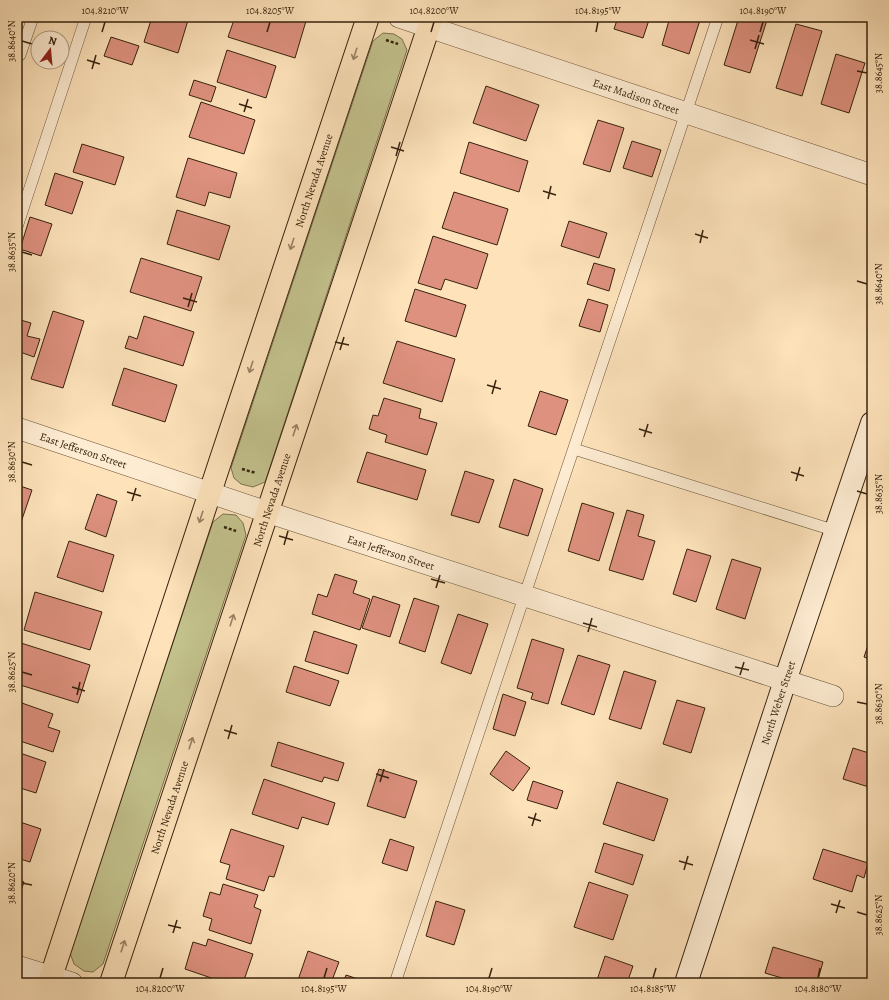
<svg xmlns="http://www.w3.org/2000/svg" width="889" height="1000" font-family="Alegreya,serif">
	<rect width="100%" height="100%" fill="#fde2ba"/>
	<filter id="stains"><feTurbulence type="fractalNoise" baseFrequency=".005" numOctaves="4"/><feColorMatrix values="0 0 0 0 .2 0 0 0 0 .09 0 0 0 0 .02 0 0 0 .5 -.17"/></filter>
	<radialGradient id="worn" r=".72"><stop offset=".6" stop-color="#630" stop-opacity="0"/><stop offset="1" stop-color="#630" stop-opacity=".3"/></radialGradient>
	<path fill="#c3c28d" stroke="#7d724d" d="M383,33L394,34L402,39L407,50L265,482L253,487L241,484L234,478L231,468L373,41Z
		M223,514L236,515L243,523L246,535L103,964L93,972L84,971L74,964L70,953L213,522Z"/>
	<path fill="#de917f" stroke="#37230d" d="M152,17H189L178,53L144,42Z
		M235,17H293L306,21L295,58L228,37Z
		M618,17H650L643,38L614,29Z
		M670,17H701L689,54L662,45Z
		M739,17H768L750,73L724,65Z
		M796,24L822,31L802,96L776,88Z
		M111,37L139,46L132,65L104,56Z
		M227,50L276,66L266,98L217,82Z
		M836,54L865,63L849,113L821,104Z
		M194,80L216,87L211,102L189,95Z
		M486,86L539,105L526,141L473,123Z
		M201,102L255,120L244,154L189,137Z
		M598,120L624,128L610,172L583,164Z
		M632,141L661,150L652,177L623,168Z
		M469,142L528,161L519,192L460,173Z
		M82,144L124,157L115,185L73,172Z
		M188,158L237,173L230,198L209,192L205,206L176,197Z
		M55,173L83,182L72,214L45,205Z
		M454,192L508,209L497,245L442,228Z
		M177,210L230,226L219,260L167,244Z
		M30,217L52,224L41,256L20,249Z
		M569,221L607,233L599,258L561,246Z
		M433,236L488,254L477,289L445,279L441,290L418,283Z
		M141,258L202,277L191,311L130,292Z
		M594,263L615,269L609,291L587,284Z
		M415,289L466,305L456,337L405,321Z
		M588,299L608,305L600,332L579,326Z
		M53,311L84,321L63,388L31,379Z
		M144,316L194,332L183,366L125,348L129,336L137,339Z
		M17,319L31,323L27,336L40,339L34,357L20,352L17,361Z
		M397,341L455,359L442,402L383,383Z
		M124,368L177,385L165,422L112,405Z
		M540,391L568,400L556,435L528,426Z
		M384,398L421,409L419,418L437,423L427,455L385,442L387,435L369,429L373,415L378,416Z
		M367,452L426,470L417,500L357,482Z
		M465,471L494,480L479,523L451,515Z
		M514,479L543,489L528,536L499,527Z
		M17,485L32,490L17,534Z
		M97,494L117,501L106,537L85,529Z
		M582,503L614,513L599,561L568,551Z
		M627,510L644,515L638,536L655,541L643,580L609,570Z
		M69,541L114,555L103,592L57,577Z
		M687,549L711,556L696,602L673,594Z
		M732,559L761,568L745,619L716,609Z
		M335,574L357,581L353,593L370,599L360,630L312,614L318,594L327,597Z
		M35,592L102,612L90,650L24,630Z
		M373,596L400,605L390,637L362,628Z
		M414,598L439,606L425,652L399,643Z
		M458,614L488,624L471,674L441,663Z
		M314,631L357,645L348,674L305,661Z
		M872,633V660L864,657Z
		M532,639L564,649L548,704L531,699L533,693L517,688Z
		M21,643L90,665L78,703L17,684V657Z
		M578,655L610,665L594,715L561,704Z
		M294,666L339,681L330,706L286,692Z
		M624,671L656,681L641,729L609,719Z
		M503,694L526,702L515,736L493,729Z
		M677,700L705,708L691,753L663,744Z
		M19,702L53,714L48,727L60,731L53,752L17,740V708Z
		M278,742L344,763L338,781L324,777L322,782L271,766Z
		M853,748L872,754V788L843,779Z
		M506,751L530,768L513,791L490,774Z
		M17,752L46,762L36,793L17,787Z
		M379,769L417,781L405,818L367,806Z
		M264,779L335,803L328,825L302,817L298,829L252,814Z
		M533,781L563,791L557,809L527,800Z
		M617,782L668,799L654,841L603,824Z
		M17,821L41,829L30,862L17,858Z
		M231,829L284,846L274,877L269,876L264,891L226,879L230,865L220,862Z
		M390,839L414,847L407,871L382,863Z
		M604,843L643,855L633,885L595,872Z
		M823,849L868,863L864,878L857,875L852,892L813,879Z
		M17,879L24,882L17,903Z
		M589,882L628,895L613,940L574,927Z
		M223,884L258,895L254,907L261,910L251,944L209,930L212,919L203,916L210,892L220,895Z
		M436,901L465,910L454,945L426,936Z
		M208,939L253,954L243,983H226L185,969L193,942L206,946Z
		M773,947L823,962L817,983H799L765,973Z
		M308,951L339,962L331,983H297Z
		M605,956L633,966L627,983H596Z
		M346,975L370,983H343Z
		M422,978L438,983H421Z"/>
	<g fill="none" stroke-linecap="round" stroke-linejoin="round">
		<g stroke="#685338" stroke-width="12">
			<path id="lane" d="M17,54L20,55L33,17
				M17,227L86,17
				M574,449L836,531
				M395,983L718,17"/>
		</g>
		<g stroke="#685338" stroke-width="22">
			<g id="street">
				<path id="s1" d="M399,17L872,175"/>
				<path id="s2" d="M17,428L267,512L833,696"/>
				<path d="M17,966L72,983"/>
			</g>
		</g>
		<g stroke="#37230d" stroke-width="24">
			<g id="secondary">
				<path id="s3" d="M686,983L785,681L872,423"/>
			</g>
		</g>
		<g stroke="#37230d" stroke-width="24">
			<g id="primary">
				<path id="s4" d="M49,983L220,462L368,17"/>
				<path id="s5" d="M111,983L432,17"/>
			</g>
		</g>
		<path stroke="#37230d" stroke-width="2.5" stroke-dasharray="3 2" stroke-linecap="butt" d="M386,40L398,44
			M242,469L256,473
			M224,527L236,531"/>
		<use href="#lane" stroke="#feecd2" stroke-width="11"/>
		<use href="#street" stroke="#feecd2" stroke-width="21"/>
		<use href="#secondary" stroke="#feecd2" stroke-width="22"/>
		<use href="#primary" stroke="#fde2ba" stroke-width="22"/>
	</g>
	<defs><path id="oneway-shaft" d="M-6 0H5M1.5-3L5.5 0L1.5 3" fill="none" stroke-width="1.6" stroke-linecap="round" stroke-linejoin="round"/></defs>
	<g stroke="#9a8264">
		<use href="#oneway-shaft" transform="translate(355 54) rotate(108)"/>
		<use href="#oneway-shaft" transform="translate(292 244) rotate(108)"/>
		<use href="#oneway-shaft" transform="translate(251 367) rotate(108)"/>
		<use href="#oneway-shaft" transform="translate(295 430) rotate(-72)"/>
		<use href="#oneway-shaft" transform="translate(201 517) rotate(108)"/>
		<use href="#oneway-shaft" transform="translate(232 620) rotate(-72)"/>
		<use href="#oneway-shaft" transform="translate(191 743) rotate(-72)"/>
		<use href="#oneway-shaft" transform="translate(123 946) rotate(-72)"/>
	</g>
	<path fill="none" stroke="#37230d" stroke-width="1.5" d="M102,32L105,22M267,32L270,22M431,32L434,22M596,32L598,22M760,32L763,22M750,40L764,44M22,41L32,44M755,49L759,35M87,60L100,64M92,69L96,55M857,71L867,73M239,104L252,108M244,112L248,99M391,147L404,151M396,156L400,142M543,191L556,195M548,199L551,186M695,234L708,238M700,243L703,230M22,252L32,255M857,281L867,284M183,298L197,302M188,307L192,293M335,342L349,345M340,350L344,337M487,385L501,389M492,394L496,380M639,429L652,433M644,437L648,424M22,462L32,465M791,472L804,476M796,481L800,467M857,491L867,494M127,492L141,496M132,501L136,488M279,536L293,540M284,545L288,531M431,579L445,583M436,588L440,575M583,623L597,627M588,632L592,618M735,667L749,670M22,672L32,675M740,675L744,662M72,687L85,691M77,695L80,682M857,702L867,704M224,730L237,734M228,739L232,725M376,774L389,778M380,782L384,769M528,817L541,821M532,826L536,813M679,861L693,865M684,870L688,856M22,883L32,885M831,904L845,908M857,912L867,915M836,913L840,900M168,925L181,928M173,933L177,920M160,978L163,968M324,978L327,968M489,978L492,968M653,978L656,968M818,978L820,968"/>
	<g text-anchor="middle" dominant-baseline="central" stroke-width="4" stroke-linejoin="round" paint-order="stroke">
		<g font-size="11" fill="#37230d" stroke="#feecd2">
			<text stroke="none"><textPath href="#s1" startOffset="250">East Madison Street</textPath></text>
			<text stroke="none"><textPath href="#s4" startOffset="845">North Nevada Avenue</textPath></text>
			<text stroke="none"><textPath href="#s2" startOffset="70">East Jefferson Street</textPath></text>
			<text stroke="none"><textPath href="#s5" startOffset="509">North Nevada Avenue</textPath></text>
			<text stroke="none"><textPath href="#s2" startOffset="394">East Jefferson Street</textPath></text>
			<text stroke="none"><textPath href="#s3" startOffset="295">North Weber Street</textPath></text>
			<text stroke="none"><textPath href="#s5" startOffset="185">North Nevada Avenue</textPath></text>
		</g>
	</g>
	<rect width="889" height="1000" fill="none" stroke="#fde2ba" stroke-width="44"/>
	<g transform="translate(50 50) rotate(16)"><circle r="19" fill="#feecd2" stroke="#ae9c83"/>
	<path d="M0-3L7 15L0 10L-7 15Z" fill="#8f2418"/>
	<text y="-6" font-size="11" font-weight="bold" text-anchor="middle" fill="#37230d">N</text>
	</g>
	<rect x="22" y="22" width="845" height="956" fill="none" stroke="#37230d" stroke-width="1.5"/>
	<g font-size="10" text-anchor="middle" fill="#37230d">
		<text x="105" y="14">104.8210°W</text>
		<text x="270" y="14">104.8205°W</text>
		<text x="434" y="14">104.8200°W</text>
		<text x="598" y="14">104.8195°W</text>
		<text x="763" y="14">104.8190°W</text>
		<text transform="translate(11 41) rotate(-90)" y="4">38.8640°N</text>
		<text transform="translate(878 73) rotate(-90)" y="4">38.8645°N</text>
		<text transform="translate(11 252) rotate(-90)" y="4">38.8635°N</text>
		<text transform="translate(878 284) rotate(-90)" y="4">38.8640°N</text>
		<text transform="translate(11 462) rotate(-90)" y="4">38.8630°N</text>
		<text transform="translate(878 494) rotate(-90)" y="4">38.8635°N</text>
		<text transform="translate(11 672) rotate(-90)" y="4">38.8625°N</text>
		<text transform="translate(878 704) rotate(-90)" y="4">38.8630°N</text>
		<text transform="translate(11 883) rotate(-90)" y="4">38.8620°N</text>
		<text transform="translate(878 915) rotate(-90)" y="4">38.8625°N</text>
		<text x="160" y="992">104.8200°W</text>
		<text x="324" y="992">104.8195°W</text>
		<text x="489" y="992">104.8190°W</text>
		<text x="653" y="992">104.8185°W</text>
		<text x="818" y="992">104.8180°W</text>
	</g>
	<rect width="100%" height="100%" filter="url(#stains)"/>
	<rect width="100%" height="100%" fill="url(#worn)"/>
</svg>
